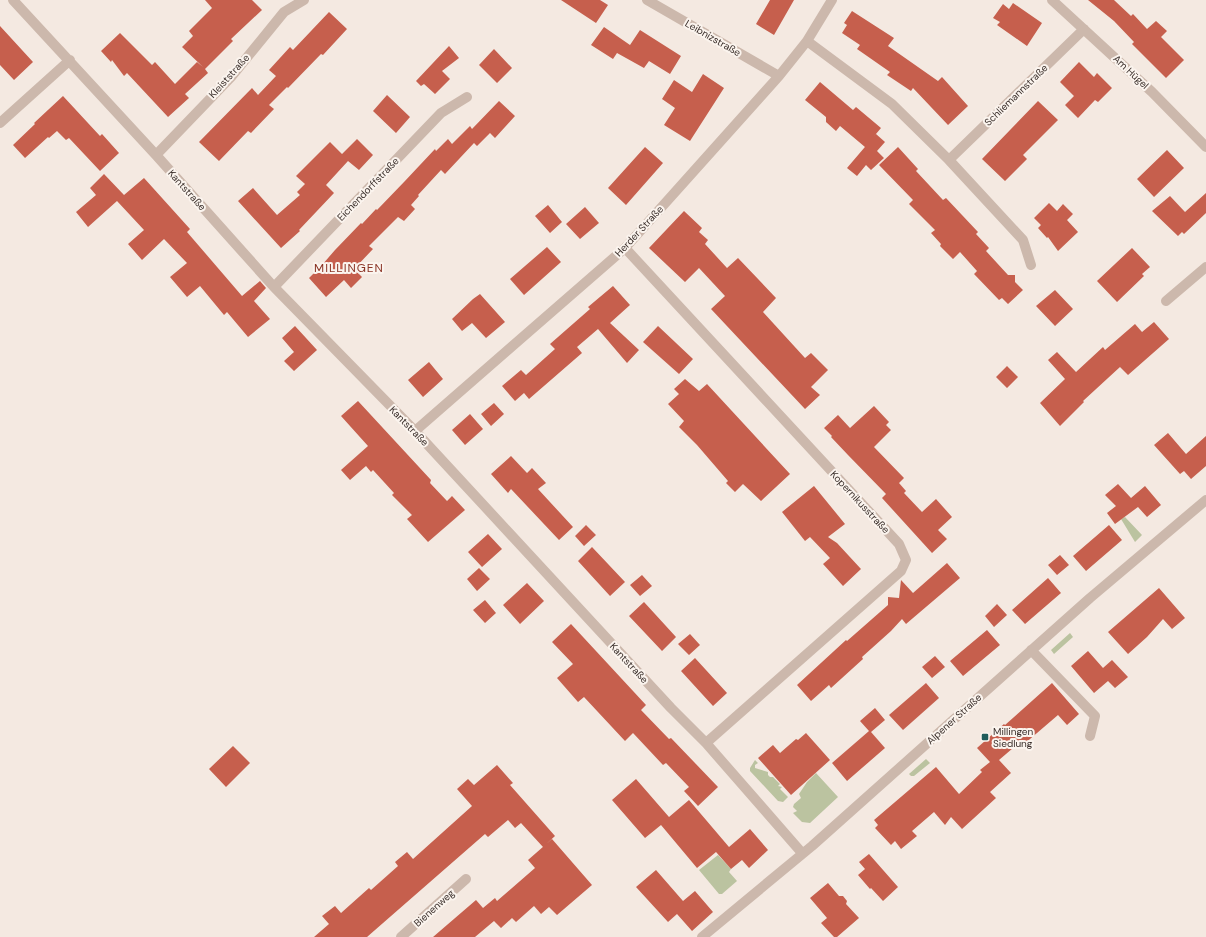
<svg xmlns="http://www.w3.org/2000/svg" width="1206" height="937" font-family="'DM Sans',sans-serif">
	<rect width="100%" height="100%" fill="#f4e9e1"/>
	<path fill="#bbc3a0" d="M1125,517L1142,535L1135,542L1121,519Z
		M1070,633L1073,637L1054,654L1051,650Z
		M926,759L930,763L914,776H911L909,774Z
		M755,760L758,763L755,765V768L768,772V775L770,777H773L780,784L778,786L782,787L780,789L788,797L783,802L778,801L750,771V768Z
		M816,773L838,797L810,823L802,822L793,813L797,811L793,807L794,804L801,798L799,794L807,782Z
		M718,855L731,869L729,872L737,881L722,894H719L699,870Z"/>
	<path fill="#c65f4d" d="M205,0H252L262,10L231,39L233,41L205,69L208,73L185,94L189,98L168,117L127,73L124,76L112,60L111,62L101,51L120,33L152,65L155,62L175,84L197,62L203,67L182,47L193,36L189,31L212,8Z
		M561,0H600L608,5L596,23Z
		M770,0H794L774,35L756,24Z
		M1088,0H1114L1131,16L1133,14L1147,29L1156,21L1167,31L1161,37L1184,60L1166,78L1132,44L1134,42L1114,21Z
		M1013,3L1042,23L1027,46L997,25L1000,22L993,18L1003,4L1009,9Z
		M852,11L894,38L888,46L938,81L942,77L968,106L948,125L913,88L911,91L887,75L890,72L857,49L860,45L842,33L847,25L844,23Z
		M329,12L347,29L323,55L321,54L288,88L287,87L269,105L274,109L251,133L248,131L219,161L199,142L252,88L258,95L276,76L269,70L290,47L293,50Z
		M0,26L33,62L14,80L0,65Z
		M604,27L630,45L640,30L681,56L670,74L649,61L644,68L617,53L613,59L591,45Z
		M449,46L459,58L442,71L450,79L435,94L424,84L421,86L416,81Z
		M494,49L512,68L497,83L479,65Z
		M1079,62L1094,77L1097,73L1112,88L1098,102L1095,100L1078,118L1065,105L1074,96L1060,82Z
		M703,74L724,88L690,141L664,125L675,108L662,99L674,80L692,92Z
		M820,82L853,110L856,107L881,128L865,147L840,126L836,131L826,122V117L805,100Z
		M387,95L410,117L396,133L373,111Z
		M63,96L100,136L102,134L119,153L100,171L69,138L66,140L57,131L49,138L48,137L25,158L13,145L35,124L34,123Z
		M499,101L515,116L495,138L490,133L477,146L474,143L445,174L441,170L418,195L419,196L411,205L415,209L404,221L398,217L369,246L373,249L354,269L362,277L351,288L344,280L326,297L309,278L322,265L335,250L361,223L362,224L376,209L377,210L404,182L435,149L436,151L448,139L452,144L470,126L472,129Z
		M1038,101L1058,120L1023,155L1027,159L1005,181L982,159Z
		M876,134L885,142L877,151L884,158L871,170L866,165L857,176L847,168Z
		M357,139L373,155L359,170L348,161L326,185L334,193L299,230L300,231L281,248L238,201L253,188L277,215L300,195L297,192L305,184L296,176L330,142L342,154Z
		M645,147L663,163L626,205L608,188Z
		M898,147L918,169L916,171L943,200L946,198L978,232L976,234L989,248L986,251L1008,275H1015V282L1023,290L1008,304L1002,298L999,300L974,274L977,271L960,252L953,259L940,246L941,244L931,233L935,230L909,204L913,200L879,165Z
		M1167,150L1184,168L1154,197L1137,179Z
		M104,174L124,195L144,178L190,229L187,232L242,296L260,281L266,288L254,301L270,319L248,337L227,312L224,315L200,286L187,297L170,277L187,263L164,239L142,260L128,244L144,230L117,201L88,227L76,212L96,195L90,188Z
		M1206,193V213L1184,234L1182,232L1178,236L1152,211L1170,196L1185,212Z
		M1049,203L1057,211L1063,204L1073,214L1067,220L1078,232L1058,251L1048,237L1047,238L1038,228L1041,225L1034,218Z
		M548,205L562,222L550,233L535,216Z
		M585,207L599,223L580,239L566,224Z
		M684,211L702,228L699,232L708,240L705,244L727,268L738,258L776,298L763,312L805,358L811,353L828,370L811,387L820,395L805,409L711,309L725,296L699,268L685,282L649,248Z
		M547,247L561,262L524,295L510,279Z
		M1132,248L1150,267L1142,274L1144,276L1117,302L1097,281Z
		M613,286L630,305L610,323L639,350L627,363L598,329L577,347L582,353L529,399L524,393L515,401L502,386L521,370L526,375L555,349L550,344L590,309L588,307Z
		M1055,290L1073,309L1055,326L1036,306Z
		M480,294L505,322L486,338L472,323L462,331L452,319L473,299Z
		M1154,322L1169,339L1128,375L1120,367L1083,401L1084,402L1060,426L1040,403L1065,379L1048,360L1057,352L1076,372L1103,347L1105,350L1135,324L1142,332Z
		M295,326L317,350L294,371L284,361L294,352L282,338Z
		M658,326L693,359L679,374L643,342Z
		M429,362L443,379L423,397L408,380Z
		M1007,366L1018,377L1007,388L996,377Z
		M685,379L699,391L707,384L790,474L761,501L743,484L735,492L726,483L728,481L697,445L679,427L684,421L668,404L679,394L674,389Z
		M358,401L431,480L430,483L447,501L452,496L465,510L428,542L407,519L412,515L392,495L394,493L373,470L371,472L366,466L350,480L341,470L368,446L341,416Z
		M494,403L504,414L491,426L481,414Z
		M874,406L889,422L886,425L891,430L874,447L904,478L899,483L906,491L904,493L922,512L936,499L952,517L938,530L947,539L932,553L882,498L886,494L848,455L831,437L832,436L824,428L838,415L850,428Z
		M470,414L483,429L465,445L452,430Z
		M1168,433L1186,454L1206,436V466L1191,479L1184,471L1180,474L1154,445Z
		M511,456L527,473L532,468L546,483L538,489L573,527L559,540L511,489L508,493L491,474Z
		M1118,484L1131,498L1145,486L1161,505L1147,517L1138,507L1115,524L1107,513L1116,506L1105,495Z
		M814,486L845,524L828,537L837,543L861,569L843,586L823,564L830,558L810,537L805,541L782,512Z
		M586,525L596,535L584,546L575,536Z
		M1109,525L1122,540L1086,571L1073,556Z
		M488,534L502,549L482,567L468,552Z
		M592,547L625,582L610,596L578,561Z
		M1060,555L1069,565L1057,575L1048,565Z
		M947,563L960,578L906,624L902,619L891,631L862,657L863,659L831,688L829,685L811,701L797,685L846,640L847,641L888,605V597L899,598L901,580L913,593Z
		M479,568L490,579L477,591L467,579Z
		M642,575L652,586L640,596L630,585Z
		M1048,578L1061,593L1025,624L1012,610Z
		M527,583L544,601L520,624L503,605Z
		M1159,588L1185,618L1172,629L1163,619L1147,637L1128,654L1108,632Z
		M485,600L496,613L485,623L473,610Z
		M644,602L676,637L662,651L629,616Z
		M997,604L1007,615L994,627L985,616Z
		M571,624L646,705L641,710L669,739L671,738L718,787L698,806L684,791L689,787L666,763L663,765L633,733L625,741L584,697L578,702L557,678L573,664L552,642Z
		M987,630L1000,645L963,676L950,661Z
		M690,634L700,645L689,655L678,644Z
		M1088,651L1103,668L1112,660L1128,677L1115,688L1108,681L1094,693L1071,666Z
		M935,656L945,667L932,678L922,667Z
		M695,658L727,693L713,706L681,671Z
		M926,683L939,698L903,730L889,715Z
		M1052,683L1079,714L1067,725L1058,715L1023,745L1020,742L999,760L1011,773L990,792L996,798L962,829L951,817L945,825L934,812L912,831L917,836L901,849L895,841L891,845L875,828L878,825L874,820L936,767L959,794L982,772L980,770L990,762L977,748L1004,724L1005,725Z
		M875,708L885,720L871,732L885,748L847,781L832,763L869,731L860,721Z
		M806,733L830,760L791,795L758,758L773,745L780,753L796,739L798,740Z
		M233,746L250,763L226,787L209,769Z
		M497,765L513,783L510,785L555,836L543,847L521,823L515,828L508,820L488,837L485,834L367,937H314L329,924L322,916L335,906L341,913L369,888L371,890L398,866L395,862L407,852L413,859L472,806L457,789L468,779L474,785Z
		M636,779L669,817L689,800L729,847L750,829L768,850L749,868L742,860L731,869L716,852L697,868L661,825L645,838L612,800Z
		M552,839L592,885L557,915L549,907L541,914L534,906L516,922L512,918L501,928L494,921L475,937H433L476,900L483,908L495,898L497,901L535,868L528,860Z
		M869,854L898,887L883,901L871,888L870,889L858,875L865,869L859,862Z
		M656,870L683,901L695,891L713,912L692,931L677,914L668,922L636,887Z
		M828,883L839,896H843L847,901L846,904L859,918L837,937H834L821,923L827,918L810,898Z"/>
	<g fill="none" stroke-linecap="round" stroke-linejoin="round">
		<path stroke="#ccb8ac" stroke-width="10" d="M13,0L156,155L274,287L415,431L671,708L706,743L802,853
			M647,0L779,76
			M1052,0L1152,92L1206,147
			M807,41L892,104L949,160L1084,29
			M0,123L70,60
			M156,155L231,77L284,12L304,0
			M949,160L1023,240L1031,265
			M625,248L899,544L906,560L901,571L706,743
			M274,287L441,113L467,97
			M1166,301L1206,267
			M415,431L625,248L779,76L807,41L832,0
			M1031,650L1095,716L1090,736
			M401,937L466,879
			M702,937L812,846L1090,598L1206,500"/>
	</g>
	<rect fill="#205d5b" stroke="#fbf4ee" stroke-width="1.5" x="981" y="733" width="8" height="8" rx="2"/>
	<g text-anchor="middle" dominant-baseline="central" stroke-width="4" stroke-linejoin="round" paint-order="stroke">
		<g font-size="10" fill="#3a2f2b" stroke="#fbf4ee">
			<text transform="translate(713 38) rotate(30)">Leibnizstraße</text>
			<text transform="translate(1131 72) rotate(43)">Am Hügel</text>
			<text transform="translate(229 76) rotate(-48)">Kleiststraße</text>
			<text transform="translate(1016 95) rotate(-44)">Schliemannstraße</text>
			<text transform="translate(368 189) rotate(-46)">Eichendorffstraße</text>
			<text transform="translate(187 190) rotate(48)">Kantstraße</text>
			<text transform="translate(639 231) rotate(-47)">Herder Straße</text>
			<text transform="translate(409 426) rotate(46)">Kantstraße</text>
			<text transform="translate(860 502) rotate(47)">Kopernikusstraße</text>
			<text transform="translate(629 663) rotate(47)">Kantstraße</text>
			<text transform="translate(954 719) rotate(-42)">Alpener Straße</text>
			<text transform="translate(434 908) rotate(-42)">Bienenweg</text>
		</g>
		<g font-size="10" fill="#3a2f2b" stroke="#fbf4ee" text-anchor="start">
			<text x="993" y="731">Millingen<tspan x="993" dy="12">Siedlung</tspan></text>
		</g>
		<g font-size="12" letter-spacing="1" fill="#8a3324" stroke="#fbf4ee">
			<text x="349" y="268">MILLINGEN</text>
		</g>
	</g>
</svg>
